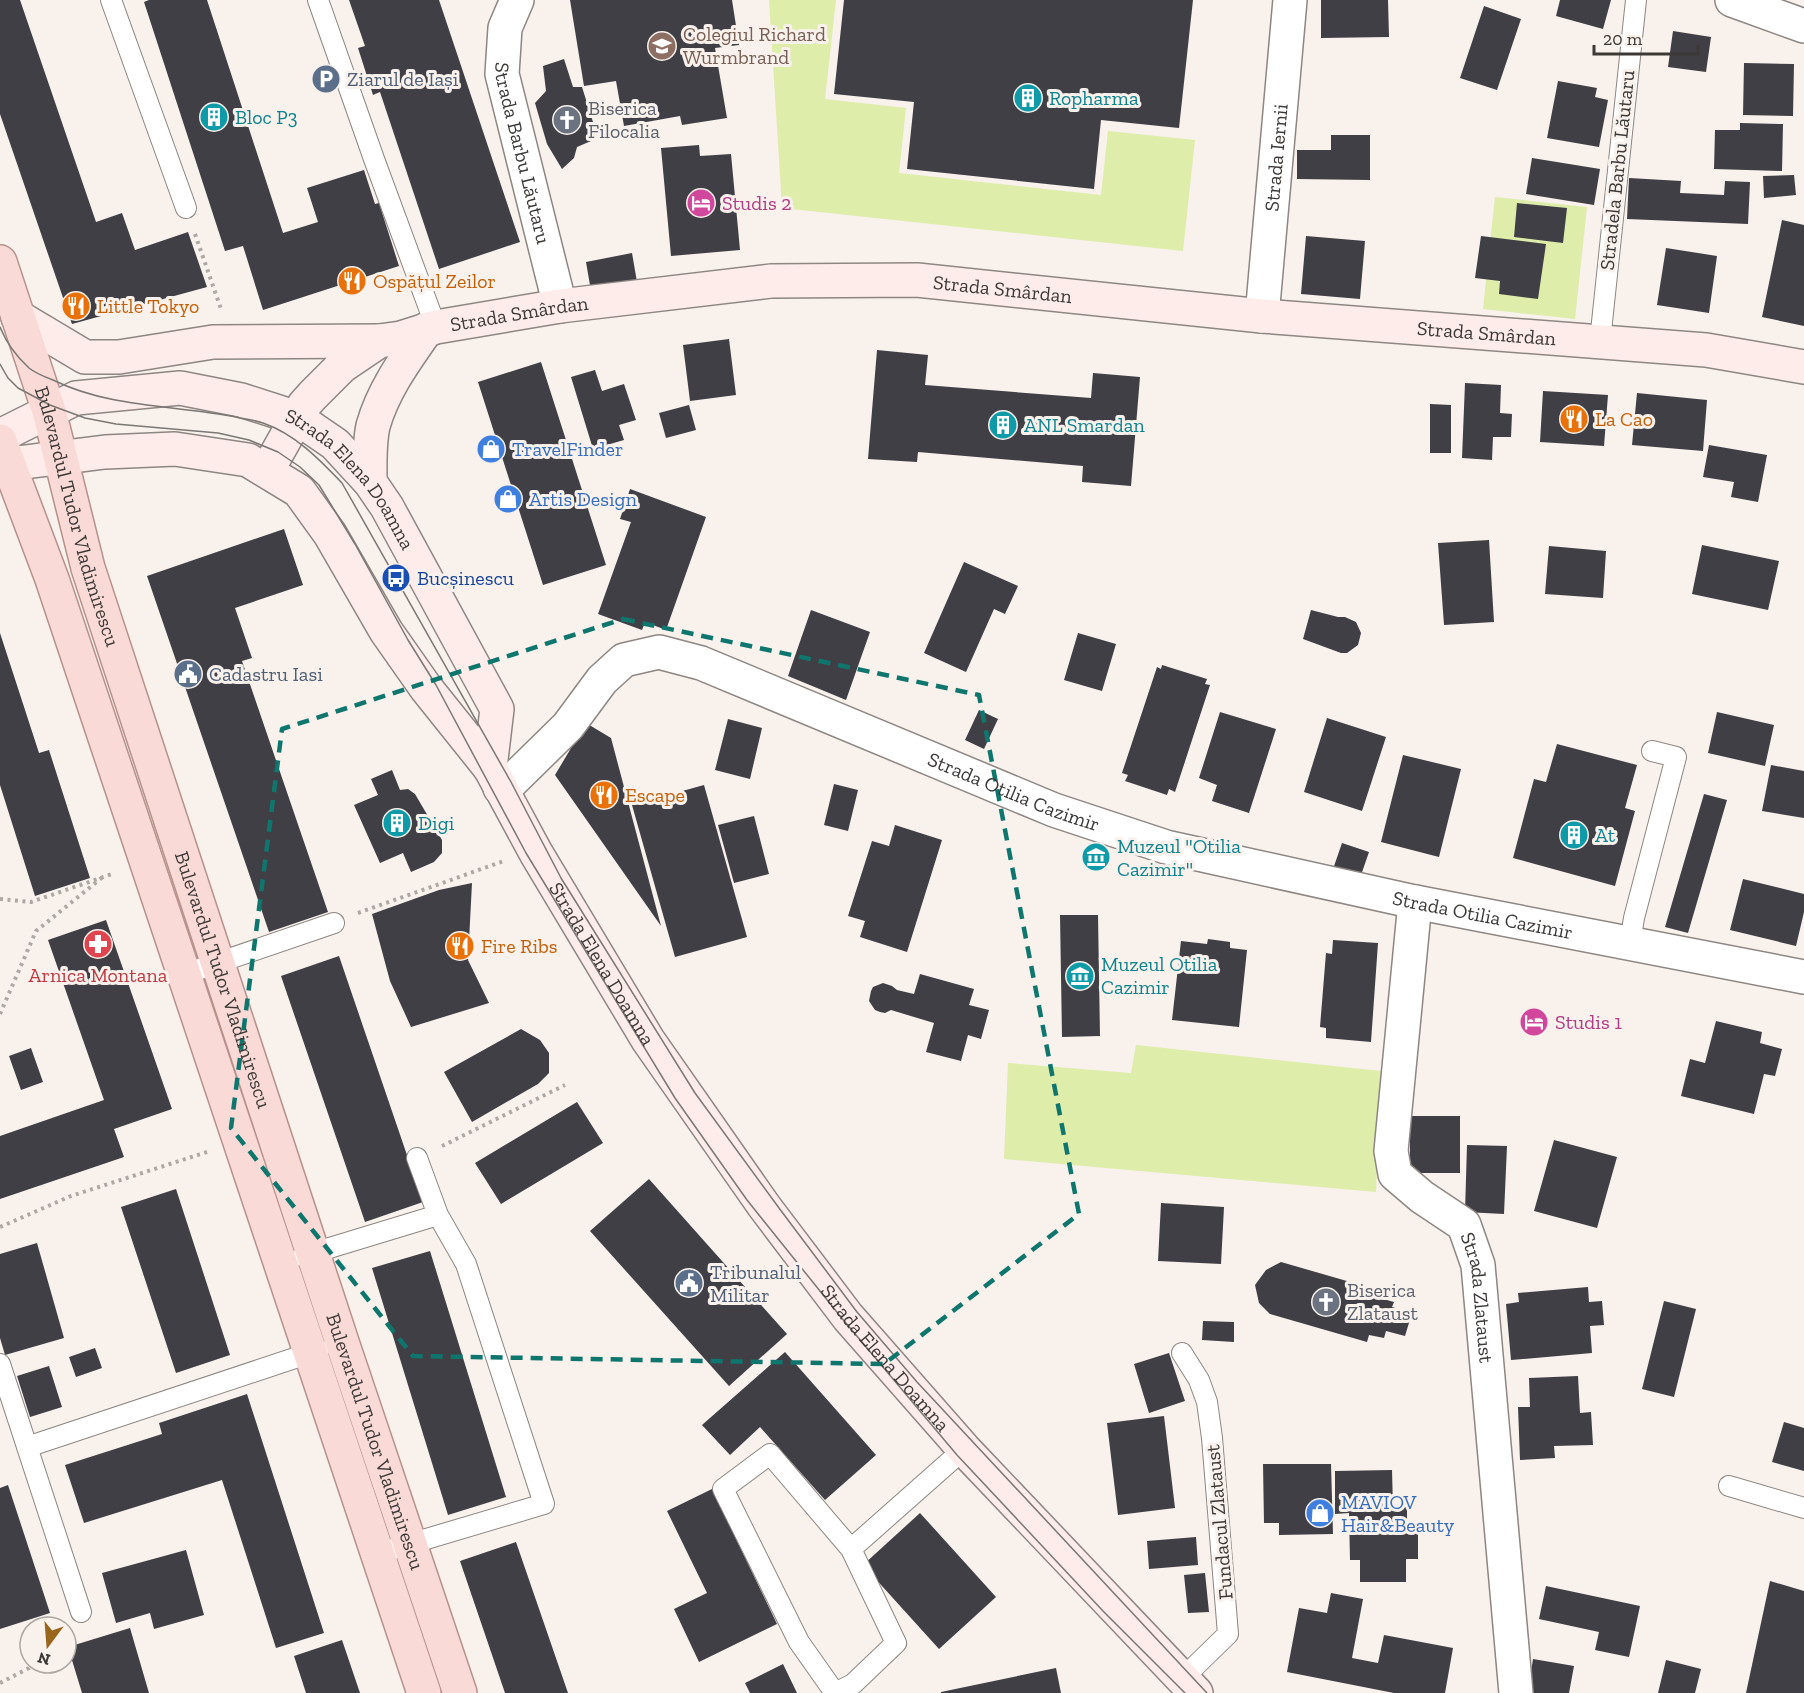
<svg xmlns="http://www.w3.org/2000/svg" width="1804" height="1693" font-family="'Zilla Slab',serif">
	<rect width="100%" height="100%" fill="#f8f1ec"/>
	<path fill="#deeda9" d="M769,0H836L825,99L906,108L899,173L1101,195L1108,131L1195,140L1183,251L782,208Z
		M1495,197L1587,207L1575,319L1483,309Z
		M1136,1045L1381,1071L1376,1192L1004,1159L1008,1063L1131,1073Z"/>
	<path fill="#403f45" d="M0,0H20L96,222L122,213L135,250L188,232L207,287L72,324L0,114Z
		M149,0H207L283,233L318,222L307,188L364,170L375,204L379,203L399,266L263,310L243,246L225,251L144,2Z
		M349,0H439L520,242L439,269L380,92L373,95L358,48L365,46Z
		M570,0H732L739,45L715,48L727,118L682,125L680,116L624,126L616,81L584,86Z
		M844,0H1193L1179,128L1101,120L1094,189L907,169L914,102L834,94Z
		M1321,0H1388L1389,37L1321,38Z
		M1560,0H1611L1603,29L1556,16Z
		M1484,6L1521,19L1497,90L1460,78Z
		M1673,31L1711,37L1706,72L1668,67Z
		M564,59L573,87H582L598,138L577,147L574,158L562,169L547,144L535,103L546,91L543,66Z
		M1744,63L1794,64L1793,116L1743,115Z
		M1558,81L1597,88L1595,97L1608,100L1599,147L1547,138Z
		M1740,123L1783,124L1782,171L1714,169L1715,130H1740Z
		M1331,135H1370V180L1297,179V150H1331Z
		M699,145L700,156L731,154L740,250L671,256L661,148Z
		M1532,158L1600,169L1594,205L1526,194Z
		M1794,175L1796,195L1764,198L1763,176Z
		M1629,178L1681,181L1680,193L1724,195L1725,181L1750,182L1748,224L1627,219Z
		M1517,203L1567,208L1563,243L1514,237Z
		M1782,220L1804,225V326L1762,317Z
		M1306,236L1365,241L1360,299L1301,294Z
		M1481,236L1546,244L1538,299L1499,294L1500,281L1475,278Z
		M1666,248L1717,256L1709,313L1657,305Z
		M632,253L637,282L591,291L586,262Z
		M729,339L736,395L690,401L683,345Z
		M877,350L928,355L925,385L1091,398L1093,373L1140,377L1131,486L1082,482L1083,466L918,452L917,462L868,459Z
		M541,362L606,565L543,585L478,382Z
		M595,370L602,391L624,384L636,420L619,425L624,440L593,449L571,377Z
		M1465,383L1501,385L1500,413L1512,414L1511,437H1493L1492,460L1462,458Z
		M1543,391L1608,395L1604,446L1540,442Z
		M1637,393L1707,400L1703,451L1632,445Z
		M1430,404L1451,405V453H1430Z
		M689,405L696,430L666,438L659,413Z
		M1709,445L1767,455L1758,502L1731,497L1734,482L1703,477Z
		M630,489L706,517L666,630L645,622L642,630L598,614L631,522L620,519Z
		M284,529L303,585L235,608L252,658L242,661L328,912L269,932L147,576Z
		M1489,540L1494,622L1444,625L1438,543Z
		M1702,545L1779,561L1768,610L1692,594Z
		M1549,546L1606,551L1603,598L1545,594Z
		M964,562L1018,586L1005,614L994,609L966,672L924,653Z
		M811,610L870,632L846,700L788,676Z
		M1311,610L1338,617H1345L1356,622L1361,633L1358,645L1347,653H1341L1303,639Z
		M0,633L39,753L49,750L90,878L35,896L0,785Z
		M1078,633L1116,644L1102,691L1064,680Z
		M1162,665L1207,679L1205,684L1210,685L1175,792L1169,789L1167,795L1125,781L1128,775L1122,773L1157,667L1161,669Z
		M979,710L998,719L984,749L965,740Z
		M1220,712L1276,729L1249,813L1212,801L1217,785L1199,778Z
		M1717,712L1774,725L1765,766L1708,753Z
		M1327,718L1386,737L1362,811L1304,792Z
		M728,719L762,728L750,779L715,770Z
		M586,723L611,738L661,926L555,775Z
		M1557,744L1637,765L1625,808L1635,811L1615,886L1513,858L1534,779L1546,782Z
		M1403,755L1461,769L1439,857L1381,842Z
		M1771,765L1804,771V818L1762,811Z
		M392,770L400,790L408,789L415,794L442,840V853L434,862L411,872L403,853L380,863L354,805L378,795L371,779Z
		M834,784L858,790L848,831L824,825Z
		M704,785L747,937L675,957L632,805Z
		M1704,794L1727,800L1688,933L1665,927Z
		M754,816L769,874L734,883L718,825Z
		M895,825L942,840L907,952L860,937L865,921L848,916L872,841L889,846Z
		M1342,843L1369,852L1359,881L1332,872Z
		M1743,879L1804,894V912L1796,946L1730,930Z
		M472,883L468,960L489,1003L411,1027L390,981L372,914L439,890Z
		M1060,915H1098L1100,1036L1062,1037Z
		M106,920L172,1109L114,1129L124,1157L0,1199V1136L104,1100L48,940Z
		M1208,939L1230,942V948L1247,950L1239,1027L1172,1020L1181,941L1207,944Z
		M1333,940L1378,943L1371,1042L1326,1038V1028L1320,1027L1326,953L1332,954Z
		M339,956L423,1202L365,1222L281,976Z
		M920,974L974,989L969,1005L989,1010L981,1039L968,1035L961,1061L926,1052L934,1023L891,1010L885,1013L880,1012L875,1010L869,1001L871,991L873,987L883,983L892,986L897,990L914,994Z
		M1716,1021L1762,1032L1760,1043L1782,1049L1775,1076L1764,1074L1754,1114L1681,1096L1690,1059L1705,1063Z
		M521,1029L540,1040L549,1053V1073L538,1084L472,1122L444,1072Z
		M31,1048L43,1082L21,1090L9,1056Z
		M577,1102L603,1143L501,1204L475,1163Z
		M1410,1116H1460V1173H1410Z
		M1554,1140L1617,1157L1597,1228L1534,1211Z
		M1467,1145L1507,1146L1504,1214L1465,1212Z
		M649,1179L787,1334L729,1386L590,1231Z
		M176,1189L230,1355L176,1373L121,1207Z
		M1161,1203L1224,1207L1221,1264L1158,1261Z
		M37,1243L64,1338L5,1355L0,1338V1254Z
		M430,1251L506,1497L448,1515L372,1268Z
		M1281,1262L1378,1290L1376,1297L1394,1302L1392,1307L1412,1313L1405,1336L1386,1331L1384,1338L1369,1335L1367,1342L1270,1314L1259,1303L1255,1285L1266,1270Z
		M1588,1287L1589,1302L1602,1301L1604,1325L1590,1326L1592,1353L1511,1360L1506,1304L1519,1302L1518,1293Z
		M1664,1301L1696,1309L1674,1397L1642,1389Z
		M1203,1321L1234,1322V1342L1202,1340Z
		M95,1348L102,1368L76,1377L69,1357Z
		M785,1352L876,1455L825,1500L760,1427L730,1455L702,1425Z
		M1169,1353L1185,1401L1149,1413L1134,1364Z
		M49,1366L62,1407L30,1417L17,1376Z
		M1578,1376L1580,1413L1591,1412L1593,1445L1554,1446L1555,1458L1520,1460L1518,1407H1530L1529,1378Z
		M247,1394L324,1633L276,1648L222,1480L84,1523L65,1465L162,1434L159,1423Z
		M1164,1416L1175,1508L1118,1515L1107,1423Z
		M1784,1422L1804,1428V1471L1772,1462Z
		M1263,1464H1331L1333,1534L1279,1535V1523H1264Z
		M1392,1470L1393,1507H1407V1533H1418V1559H1406V1582H1360V1560H1350L1349,1513L1335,1514V1471Z
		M8,1485L50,1613L0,1629V1488Z
		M712,1489L777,1624L699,1662L674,1609L707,1593L667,1511Z
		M920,1513L996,1597L939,1649L863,1565Z
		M1196,1537L1198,1565L1149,1569L1147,1541Z
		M516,1542L568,1693H505L460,1561Z
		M186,1550L204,1615L154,1629L150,1613L116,1623L102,1573Z
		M1205,1573L1209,1612L1188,1613L1184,1575Z
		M1770,1581L1804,1591V1693H1746Z
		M1546,1586L1640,1606L1629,1657L1595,1650L1599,1632L1539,1619Z
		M1331,1593L1363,1599L1352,1658L1378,1663L1384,1635L1453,1648L1445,1693H1394L1287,1672L1299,1608L1327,1613Z
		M130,1628L149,1693H82L68,1647Z
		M342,1640L360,1693H306L294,1656Z
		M1533,1659L1574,1666L1569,1693H1528Z
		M1666,1660L1701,1669L1695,1693H1658Z
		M783,1664L797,1693H750L745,1683Z
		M1056,1668L1061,1693H941V1692Z"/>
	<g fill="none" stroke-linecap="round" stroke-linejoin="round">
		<g stroke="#8d8682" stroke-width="22">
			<path id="lane" d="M111,0L186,208
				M318,0L374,159L436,327
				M1600,341L1636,0
				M1630,943L1634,918L1676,757L1652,751
				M185,974L334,923
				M417,1158L438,1215
				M303,1256L438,1215L466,1264L544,1504L376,1554
				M1182,1353L1199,1380L1207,1402L1212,1438L1228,1634L1182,1679
				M0,1364L81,1612
				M27,1447L319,1350
				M1729,1486L1804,1508
				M851,1549L896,1643L853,1684L835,1693L799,1642L723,1489L770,1454L851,1549L964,1449"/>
		</g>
		<g stroke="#8d8682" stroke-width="36">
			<g id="street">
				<path id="s1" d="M517,0L505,28L502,74L560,306"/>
				<path d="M1732,0L1804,26"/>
				<path id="s2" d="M1262,316L1290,0"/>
				<path id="s3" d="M500,788L511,782L568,726L602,680L624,660L659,652L701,663L1054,810L1166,847L1415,902L1804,977"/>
				<path id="s4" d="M1415,902L1391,1151L1395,1174L1422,1197L1464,1225L1478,1265L1516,1693"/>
			</g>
		</g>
		<g stroke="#8d8682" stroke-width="36">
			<g id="secondary">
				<path d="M18,317L85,357H119L213,342L379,341"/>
				<path id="s5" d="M0,436L76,398L180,388L241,400L297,418L335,444L370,482L387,507L497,709L490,768"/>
				<path id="s6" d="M0,464H9L105,452L175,449L248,460L299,491L330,534L386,631L426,688L490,768L536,853L648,1040L764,1206L848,1317L964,1449L1196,1693"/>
				<path id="s7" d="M267,471L304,405L313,395L342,366L379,341L401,338L436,327L560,306L771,281L917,280L1262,316L1706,350L1804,367"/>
				<path d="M370,482C370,464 369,444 373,426C383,390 406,359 427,329"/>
			</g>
		</g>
		<g stroke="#b6918c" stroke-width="36">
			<g id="primary">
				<path id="s8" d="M0,262L49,411L88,568L342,1342L460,1693"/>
				<path d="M0,441L52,579L424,1693"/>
			</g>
		</g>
		<path stroke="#ada8a4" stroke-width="4" stroke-dasharray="3 4.5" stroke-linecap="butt" d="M195,234L221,309
			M0,899L31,902L115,873
			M358,913L504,861
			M0,1014L36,931L104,876
			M442,1146L565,1085
			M0,1227L71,1196L207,1152
			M0,1683L29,1668L34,1663"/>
		<use href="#lane" stroke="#fff" stroke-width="20"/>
		<use href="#street" stroke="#fff" stroke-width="33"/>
		<use href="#secondary" stroke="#fdecea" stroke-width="33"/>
		<use href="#primary" stroke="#fadad6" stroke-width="33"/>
		<path stroke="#7b7774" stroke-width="1.5" d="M0,327C6,342 16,356 29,368C35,373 45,377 53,380C110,408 174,405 236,417C244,419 254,420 263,423C295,434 319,459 342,483L511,782L561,878L695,1093L779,1208L857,1312L917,1382L1207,1693
			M0,364L8,378L18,388L50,405L85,418L116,424L218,433L249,440L278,452L300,467L319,485L355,544L408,640L436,685L526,853L675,1098L747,1200L840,1316L957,1455L1103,1611L1185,1693"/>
	</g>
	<path fill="none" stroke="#0f766e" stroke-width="4.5" stroke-dasharray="12 8" stroke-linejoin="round" d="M623,619L979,695L1079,1214L884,1364L413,1356L231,1128L282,729Z"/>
	<defs>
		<g id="school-disc" transform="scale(1.5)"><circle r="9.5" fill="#8d6e63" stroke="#f8f1ec"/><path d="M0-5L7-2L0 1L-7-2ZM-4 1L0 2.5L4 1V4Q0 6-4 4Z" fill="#fff"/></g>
		<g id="parking-disc" transform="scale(1.5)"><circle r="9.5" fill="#5c6f8a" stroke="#f8f1ec"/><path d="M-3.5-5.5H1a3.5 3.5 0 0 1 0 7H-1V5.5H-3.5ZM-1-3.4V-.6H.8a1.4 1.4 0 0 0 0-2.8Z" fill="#fff"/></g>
		<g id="building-disc" transform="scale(1.5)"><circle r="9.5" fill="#0f9aa8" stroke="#f8f1ec"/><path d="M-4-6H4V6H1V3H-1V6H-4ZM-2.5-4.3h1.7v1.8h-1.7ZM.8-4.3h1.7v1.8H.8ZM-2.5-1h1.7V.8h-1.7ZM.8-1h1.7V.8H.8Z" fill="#fff"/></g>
		<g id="church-disc" transform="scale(1.5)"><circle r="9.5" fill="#6b7280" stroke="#f8f1ec"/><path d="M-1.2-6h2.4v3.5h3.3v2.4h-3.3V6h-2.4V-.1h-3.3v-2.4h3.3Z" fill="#fff"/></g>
		<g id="hotel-disc" transform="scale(1.5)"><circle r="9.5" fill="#d1479c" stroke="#f8f1ec"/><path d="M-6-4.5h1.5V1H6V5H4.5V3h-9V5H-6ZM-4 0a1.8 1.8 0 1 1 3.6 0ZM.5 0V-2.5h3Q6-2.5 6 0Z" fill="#fff"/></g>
		<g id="restaurant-disc" transform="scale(1.5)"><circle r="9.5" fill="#e8710a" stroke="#f8f1ec"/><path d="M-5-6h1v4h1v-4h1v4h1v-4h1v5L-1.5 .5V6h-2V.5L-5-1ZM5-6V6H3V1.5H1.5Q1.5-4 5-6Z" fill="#fff"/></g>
		<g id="shop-disc" transform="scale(1.5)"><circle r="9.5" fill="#3f7fe0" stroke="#f8f1ec"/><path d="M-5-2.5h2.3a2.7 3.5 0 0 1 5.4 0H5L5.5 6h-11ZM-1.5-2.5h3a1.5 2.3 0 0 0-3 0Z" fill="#fff"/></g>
		<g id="bus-disc" transform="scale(1.5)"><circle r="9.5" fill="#1a4fb4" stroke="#f8f1ec"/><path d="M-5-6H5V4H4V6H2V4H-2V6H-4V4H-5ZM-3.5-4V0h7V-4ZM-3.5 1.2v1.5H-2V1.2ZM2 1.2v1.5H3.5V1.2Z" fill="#fff"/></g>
		<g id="civic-disc" transform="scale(1.5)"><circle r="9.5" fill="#5c6f8a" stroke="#f8f1ec"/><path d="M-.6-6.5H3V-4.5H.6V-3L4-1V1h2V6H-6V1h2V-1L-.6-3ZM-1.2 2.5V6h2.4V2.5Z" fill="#fff"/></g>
		<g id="museum-disc" transform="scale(1.5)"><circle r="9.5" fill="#0f9aa8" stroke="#f8f1ec"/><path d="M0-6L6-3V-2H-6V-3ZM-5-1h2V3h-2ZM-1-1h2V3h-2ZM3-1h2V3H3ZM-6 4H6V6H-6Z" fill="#fff"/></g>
		<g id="pharmacy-disc" transform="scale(1.5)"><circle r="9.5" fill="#e0444e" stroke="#f8f1ec"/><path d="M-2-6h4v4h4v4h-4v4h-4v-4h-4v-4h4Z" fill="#fff"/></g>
	</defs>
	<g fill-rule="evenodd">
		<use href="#school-disc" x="662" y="46"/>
		<use href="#parking-disc" x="326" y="79"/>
		<use href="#building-disc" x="1028" y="98"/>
		<use href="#building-disc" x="214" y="117"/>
		<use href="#church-disc" x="567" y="120"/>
		<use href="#hotel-disc" x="701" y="203"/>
		<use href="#restaurant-disc" x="352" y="281"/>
		<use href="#restaurant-disc" x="76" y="306"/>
		<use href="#restaurant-disc" x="1574" y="419"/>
		<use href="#building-disc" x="1003" y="425"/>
		<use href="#shop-disc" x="491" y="449"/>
		<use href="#shop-disc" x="508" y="499"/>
		<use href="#bus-disc" x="396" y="578"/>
		<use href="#civic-disc" x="188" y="674"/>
		<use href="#restaurant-disc" x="604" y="795"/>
		<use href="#building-disc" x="397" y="823"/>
		<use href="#building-disc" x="1574" y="835"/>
		<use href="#museum-disc" x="1096" y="857"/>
		<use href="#pharmacy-disc" x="98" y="944"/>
		<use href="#restaurant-disc" x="460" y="946"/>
		<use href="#museum-disc" x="1080" y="976"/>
		<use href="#hotel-disc" x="1534" y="1022"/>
		<use href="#civic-disc" x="689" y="1283"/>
		<use href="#church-disc" x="1326" y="1302"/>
		<use href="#shop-disc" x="1320" y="1513"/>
	</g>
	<g text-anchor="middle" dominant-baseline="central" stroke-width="6" stroke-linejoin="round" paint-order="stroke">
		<g font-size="20" fill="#785e54" stroke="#f8f1ec" text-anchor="start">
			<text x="683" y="34">Colegiul Richard<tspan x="683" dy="23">Wurmbrand</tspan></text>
		</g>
		<g font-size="20" fill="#4e5e75" stroke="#f8f1ec" text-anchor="start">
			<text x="347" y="79">Ziarul de Iași</text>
			<text x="209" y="674">Cadastru Iasi</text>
			<text x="710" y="1272">Tribunalul<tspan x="710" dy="23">Militar</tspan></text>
		</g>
		<g font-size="20" fill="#0d838f" stroke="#f8f1ec" text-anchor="start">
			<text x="1049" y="98">Ropharma</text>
			<text x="235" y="117">Bloc P3</text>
			<text x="1024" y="425">ANL Smardan</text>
			<text x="418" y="823">Digi</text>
			<text x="1595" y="835">At</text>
			<text x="1117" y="846">Muzeul "Otilia<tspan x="1117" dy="23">Cazimir"</tspan></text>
			<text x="1101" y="964">Muzeul Otilia<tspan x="1101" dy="23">Cazimir</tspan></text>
		</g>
		<g font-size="20" fill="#5b616d" stroke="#f8f1ec" text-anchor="start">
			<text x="588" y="108">Biserica<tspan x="588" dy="23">Filocalia</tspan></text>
			<text x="1347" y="1290">Biserica<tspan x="1347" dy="23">Zlataust</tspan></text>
		</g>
		<g font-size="20" fill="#3c3937" stroke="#f8f1ec">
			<text stroke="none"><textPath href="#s1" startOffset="158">Strada Barbu Lăutaru</textPath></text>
			<text stroke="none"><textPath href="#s2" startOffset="159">Strada Iernii</textPath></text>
			<text transform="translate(1617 170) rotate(-84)">Stradela Barbu Lăutaru</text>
			<text stroke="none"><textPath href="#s7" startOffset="804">Strada Smârdan</textPath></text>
			<text stroke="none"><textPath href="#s7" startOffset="318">Strada Smârdan</textPath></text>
			<text stroke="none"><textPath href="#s7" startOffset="1290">Strada Smârdan</textPath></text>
			<text stroke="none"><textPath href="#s5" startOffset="392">Strada Elena Doamna</textPath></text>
			<text stroke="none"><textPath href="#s8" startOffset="266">Bulevardul Tudor Vladimirescu</textPath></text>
			<text stroke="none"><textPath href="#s3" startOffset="597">Strada Otilia Cazimir</textPath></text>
			<text stroke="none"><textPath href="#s3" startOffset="1083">Strada Otilia Cazimir</textPath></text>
			<text stroke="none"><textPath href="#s6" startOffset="872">Strada Elena Doamna</textPath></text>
			<text stroke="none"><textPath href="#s8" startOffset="752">Bulevardul Tudor Vladimirescu</textPath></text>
			<text stroke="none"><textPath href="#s4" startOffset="434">Strada Zlataust</textPath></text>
			<text stroke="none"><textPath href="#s6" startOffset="1358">Strada Elena Doamna</textPath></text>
			<text stroke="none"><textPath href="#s8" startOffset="1238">Bulevardul Tudor Vladimirescu</textPath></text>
			<text transform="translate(1219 1522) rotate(-95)">Fundacul Zlataust</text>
		</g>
		<g font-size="20" fill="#b23c85" stroke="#f8f1ec" text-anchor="start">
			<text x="722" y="203">Studis 2</text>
			<text x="1555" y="1022">Studis 1</text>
		</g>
		<g font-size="20" fill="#c56008" stroke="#f8f1ec" text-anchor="start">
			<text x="373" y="281">Ospățul Zeilor</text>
			<text x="97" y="306">Little Tokyo</text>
			<text x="1595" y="419">La Cao</text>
			<text x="625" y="795">Escape</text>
			<text x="481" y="946">Fire Ribs</text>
		</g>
		<g font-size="20" fill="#366cbe" stroke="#f8f1ec" text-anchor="start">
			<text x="512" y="449">TravelFinder</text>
			<text x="529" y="499">Artis Design</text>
			<text x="1341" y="1502">MAVIOV<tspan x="1341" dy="23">Hair&amp;Beauty</tspan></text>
		</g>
		<g font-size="20" fill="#164399" stroke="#f8f1ec" text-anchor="start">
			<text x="417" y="578">Bucșinescu</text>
		</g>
		<g font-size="20" fill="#be3a42" stroke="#f8f1ec">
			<text x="98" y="975">Arnica Montana</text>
		</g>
	</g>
	<g transform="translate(48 1645) rotate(196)"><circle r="28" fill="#f8f1ec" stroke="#ada7a4" stroke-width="1.5"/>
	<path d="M0-4.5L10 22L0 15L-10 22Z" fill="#99641b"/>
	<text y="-9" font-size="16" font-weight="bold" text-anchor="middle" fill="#3c3937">N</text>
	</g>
	<path d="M1594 45v9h104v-9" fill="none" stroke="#3c3937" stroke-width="3"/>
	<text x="1603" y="45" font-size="18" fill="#3c3937" stroke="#f8f1ec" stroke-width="4.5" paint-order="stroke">20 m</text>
</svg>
